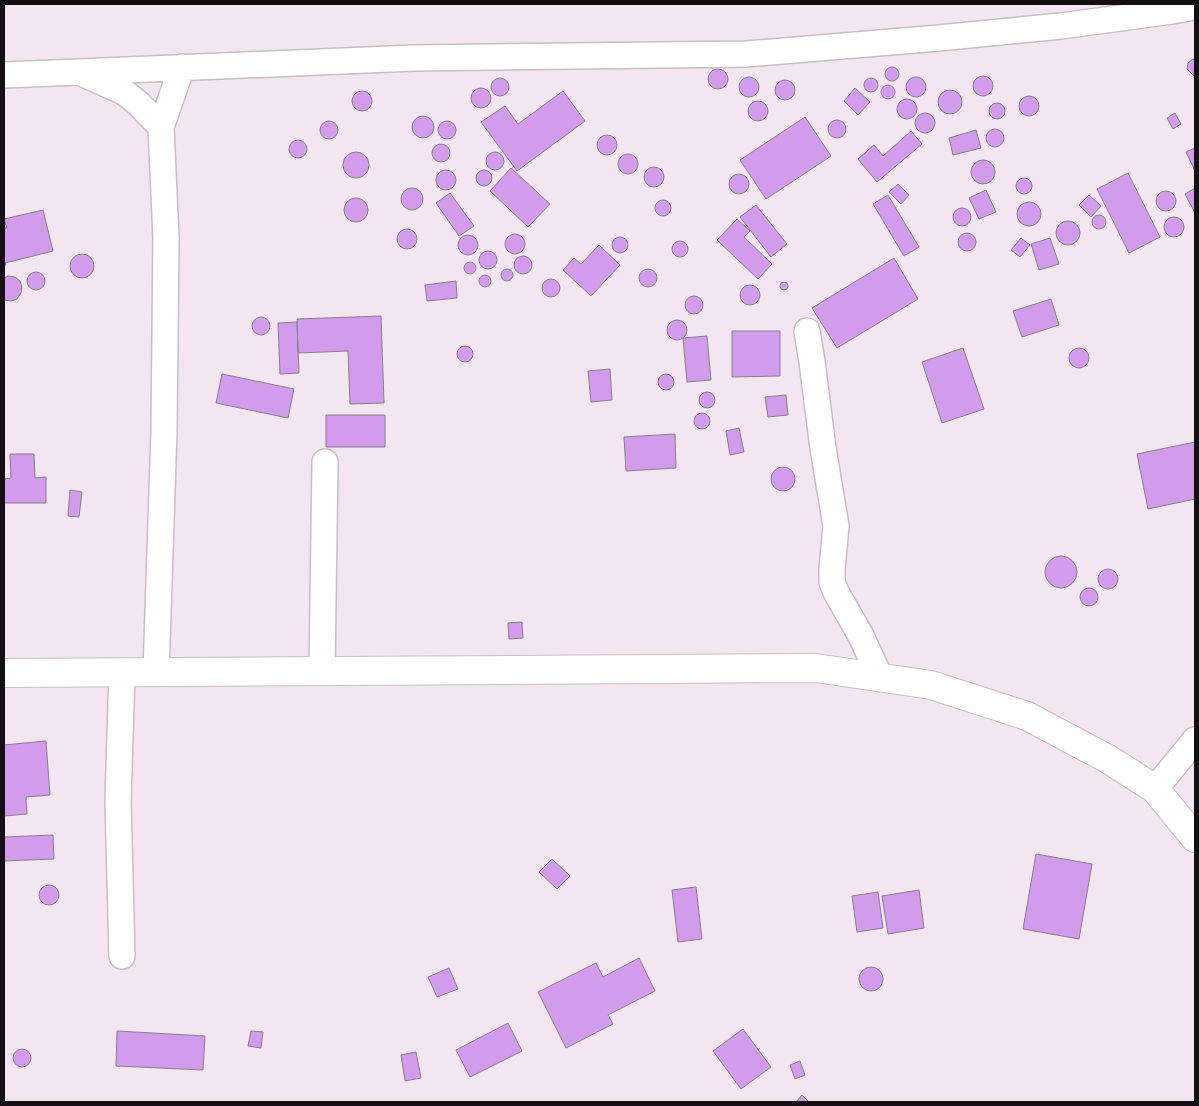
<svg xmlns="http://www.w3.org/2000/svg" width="1199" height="1106" font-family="Karla,sans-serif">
	<rect width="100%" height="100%" fill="#f4e6f0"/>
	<path fill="#d39beb" stroke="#877f8b" d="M1193,59H1195L1194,76L1187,69L1188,63Z
		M885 74a7 7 0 1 1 14 0a7 7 0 1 1-14 0Z
		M708 79a10 10 0 1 1 20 0a10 10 0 1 1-20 0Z
		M973 86a10 10 0 1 1 20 0a10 10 0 1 1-20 0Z
		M906 87a10 10 0 1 1 20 0a10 10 0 1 1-20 0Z
		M739 87a10 10 0 1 1 20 0a10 10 0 1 1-20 0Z
		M864 85a7 7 0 1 1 14 0a7 7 0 1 1-14 0Z
		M491 87a9 9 0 1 1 18 0a9 9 0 1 1-18 0Z
		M775 90a10 10 0 1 1 20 0a10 10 0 1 1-20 0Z
		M881 92a7 7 0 1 1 14 0a7 7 0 1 1-14 0Z
		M471 98a10 10 0 1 1 20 0a10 10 0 1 1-20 0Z
		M855,88L870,102L858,115L844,101Z
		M938 102a12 12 0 1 1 24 0a12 12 0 1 1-24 0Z
		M352 101a10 10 0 1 1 20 0a10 10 0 1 1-20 0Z
		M563,91L585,121L517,171L481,122L505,106L518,124Z
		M1019 106a10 10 0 1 1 20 0a10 10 0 1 1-20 0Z
		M897 109a10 10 0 1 1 20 0a10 10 0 1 1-20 0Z
		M748 111a10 10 0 1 1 20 0a10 10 0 1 1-20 0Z
		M989 111a8 8 0 1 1 16 0a8 8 0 1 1-16 0Z
		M1175,113L1181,124L1173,129L1167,118Z
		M915 123a10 10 0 1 1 20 0a10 10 0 1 1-20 0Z
		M412 127a11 11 0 1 1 22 0a11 11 0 1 1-22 0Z
		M805,117L831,156L766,199L740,160Z
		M828 129a9 9 0 1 1 18 0a9 9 0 1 1-18 0Z
		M320 130a9 9 0 1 1 18 0a9 9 0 1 1-18 0Z
		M438 130a9 9 0 1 1 18 0a9 9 0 1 1-18 0Z
		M986 138a9 9 0 1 1 18 0a9 9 0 1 1-18 0Z
		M976,130L981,148L953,155L949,138Z
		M911,131L922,144L877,182L858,159L874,145L883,156Z
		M597 145a10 10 0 1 1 20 0a10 10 0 1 1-20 0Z
		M289 149a9 9 0 1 1 18 0a9 9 0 1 1-18 0Z
		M432 153a9 9 0 1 1 18 0a9 9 0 1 1-18 0Z
		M1195,148V171L1186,152Z
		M343 165a13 13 0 1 1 26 0a13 13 0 1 1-26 0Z
		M486 161a9 9 0 1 1 18 0a9 9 0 1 1-18 0Z
		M618 164a10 10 0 1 1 20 0a10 10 0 1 1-20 0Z
		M971 172a12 12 0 1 1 24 0a12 12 0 1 1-24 0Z
		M644 177a10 10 0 1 1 20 0a10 10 0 1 1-20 0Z
		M511,168L550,204L528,227L490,191Z
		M436 180a10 10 0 1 1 20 0a10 10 0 1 1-20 0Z
		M476 178a8 8 0 1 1 16 0a8 8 0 1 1-16 0Z
		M1128,173L1160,237L1129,253L1097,189Z
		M729 184a10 10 0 1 1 20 0a10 10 0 1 1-20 0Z
		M1016 186a8 8 0 1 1 16 0a8 8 0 1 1-16 0Z
		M898,184L909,195L901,204L889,192Z
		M401 199a11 11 0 1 1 22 0a11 11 0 1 1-22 0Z
		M1195,188V213L1185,194Z
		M986,190L996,212L979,219L969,198Z
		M1156 201a10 10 0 1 1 20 0a10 10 0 1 1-20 0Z
		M450,193L474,226L459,236L436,203Z
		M888,195L919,247L904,256L873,204Z
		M1089,195L1101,206L1091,217L1079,205Z
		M344 210a12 12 0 1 1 24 0a12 12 0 1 1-24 0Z
		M655 208a8 8 0 1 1 16 0a8 8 0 1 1-16 0Z
		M1017 214a12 12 0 1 1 24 0a12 12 0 1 1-24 0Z
		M756,205L787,244L771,257L740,217Z
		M953 217a9 9 0 1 1 18 0a9 9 0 1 1-18 0Z
		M43,210L53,251L5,263L6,265L4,266V228H7L4,219Z
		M1092 222a7 7 0 1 1 14 0a7 7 0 1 1-14 0Z
		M1164 227a10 10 0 1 1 20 0a10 10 0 1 1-20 0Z
		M737,219L750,231L744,237L772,264L758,279L717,240Z
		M1056 233a12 12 0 1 1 24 0a12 12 0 1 1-24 0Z
		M397 239a10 10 0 1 1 20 0a10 10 0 1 1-20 0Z
		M958 242a9 9 0 1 1 18 0a9 9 0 1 1-18 0Z
		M505 244a10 10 0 1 1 20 0a10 10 0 1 1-20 0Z
		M458 245a10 10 0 1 1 20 0a10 10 0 1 1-20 0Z
		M612 245a8 8 0 1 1 16 0a8 8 0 1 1-16 0Z
		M1021,238L1030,245L1020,257L1011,250Z
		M1050,238L1059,264L1039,270L1031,244Z
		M672 249a8 8 0 1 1 16 0a8 8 0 1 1-16 0Z
		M599,245L620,265L591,296L563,270L574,258L581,264Z
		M479 260a9 9 0 1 1 18 0a9 9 0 1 1-18 0Z
		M70 266a12 12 0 1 1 24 0a12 12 0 1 1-24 0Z
		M514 265a9 9 0 1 1 18 0a9 9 0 1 1-18 0Z
		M894,258L918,299L837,348L812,308Z
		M464 268a6 6 0 1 1 12 0a6 6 0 1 1-12 0Z
		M501 275a6 6 0 1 1 12 0a6 6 0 1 1-12 0Z
		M639 278a9 9 0 1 1 18 0a9 9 0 1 1-18 0Z
		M27 281a9 9 0 1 1 18 0a9 9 0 1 1-18 0Z
		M479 281a6 6 0 1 1 12 0a6 6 0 1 1-12 0Z
		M8,276L15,277L20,281L22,287L21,293L17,299L11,301L4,300V278Z
		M542 288a9 9 0 1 1 18 0a9 9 0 1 1-18 0Z
		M456,281L457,298L427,301L425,285Z
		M780 286a4 4 0 1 1 8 0a4 4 0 1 1-8 0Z
		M740 295a10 10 0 1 1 20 0a10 10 0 1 1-20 0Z
		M685 305a9 9 0 1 1 18 0a9 9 0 1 1-18 0Z
		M1051,299L1059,325L1022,337L1013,311Z
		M381,316L384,403L350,404L348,351L298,353L297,319Z
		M252 326a9 9 0 1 1 18 0a9 9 0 1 1-18 0Z
		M667 330a10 10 0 1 1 20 0a10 10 0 1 1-20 0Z
		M297,322L299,373L280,374L278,323Z
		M732,331H780V376L732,377Z
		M707,336L711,380L687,382L683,338Z
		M457 354a8 8 0 1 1 16 0a8 8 0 1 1-16 0Z
		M963,348L984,409L942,423L922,362Z
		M1069 358a10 10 0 1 1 20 0a10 10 0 1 1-20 0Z
		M610,369L612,400L591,402L588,371Z
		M658 382a8 8 0 1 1 16 0a8 8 0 1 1-16 0Z
		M222,374L294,389L288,418L216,403Z
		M699 400a8 8 0 1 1 16 0a8 8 0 1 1-16 0Z
		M786,395L788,415L768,417L765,397Z
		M694 421a8 8 0 1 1 16 0a8 8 0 1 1-16 0Z
		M326,415H385V447H326Z
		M739,428L744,452L730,455L726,431Z
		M675,434L676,468L626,471L624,437Z
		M1195,442V499L1148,509L1137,454Z
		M10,454H34L35,478L46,477V503H4V479L11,478Z
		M771 479a12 12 0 1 1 24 0a12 12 0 1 1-24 0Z
		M70,490L82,492L79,517L68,516Z
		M1045 572a16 16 0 1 1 32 0a16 16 0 1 1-32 0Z
		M1098 579a10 10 0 1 1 20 0a10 10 0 1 1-20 0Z
		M1080 597a9 9 0 1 1 18 0a9 9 0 1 1-18 0Z
		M522,622L523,638L509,639L508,623Z
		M46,741L50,795L26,797L27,814L4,816V745Z
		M53,835L54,859L4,861V837Z
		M1036,854L1092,864L1079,939L1023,929Z
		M552,859L570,876L557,889L539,872Z
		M39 895a10 10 0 1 1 20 0a10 10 0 1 1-20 0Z
		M696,887L702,939L678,942L672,890Z
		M919,890L924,928L888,934L882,896Z
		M878,892L883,928L857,932L852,896Z
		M639,958L655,991L608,1015L613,1024L566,1048L538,992L596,963L603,977Z
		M859 979a12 12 0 1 1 24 0a12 12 0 1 1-24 0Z
		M449,968L458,989L437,997L428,977Z
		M508,1023L522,1051L470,1077L456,1050Z
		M743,1029L771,1067L741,1089L713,1051Z
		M117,1031L205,1036L203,1070L116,1066Z
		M251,1031L263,1032L261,1048L248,1046Z
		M13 1058a9 9 0 1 1 18 0a9 9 0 1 1-18 0Z
		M416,1052L421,1078L405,1081L401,1055Z
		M800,1061L805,1075L795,1079L790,1065Z
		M802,1095L809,1102H796Z"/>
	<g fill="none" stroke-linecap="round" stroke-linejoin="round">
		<g stroke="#cabdc7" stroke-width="28">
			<path id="minor" d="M79,72L414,58L746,54L939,38L1061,26L1172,11L1195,7
				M4,75L79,72L124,92L139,104L161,127L166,238L164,431L156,673
				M161,127L182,67
				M807,331L812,362L823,448L836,526L832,569V582L836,592L861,636L880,677
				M322,672L325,462
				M1155,789L1195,740
				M122,956L118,801L122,672"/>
		</g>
		<g stroke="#cabdc7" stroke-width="30">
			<path id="tertiary" d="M4,673L816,668L931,685L1027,716L1108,759L1155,789L1195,838"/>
		</g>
		<use href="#minor" stroke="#fff" stroke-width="25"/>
		<use href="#tertiary" stroke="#fff" stroke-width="28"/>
	</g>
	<rect width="1199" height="1106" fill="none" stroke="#130f12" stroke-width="10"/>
</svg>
